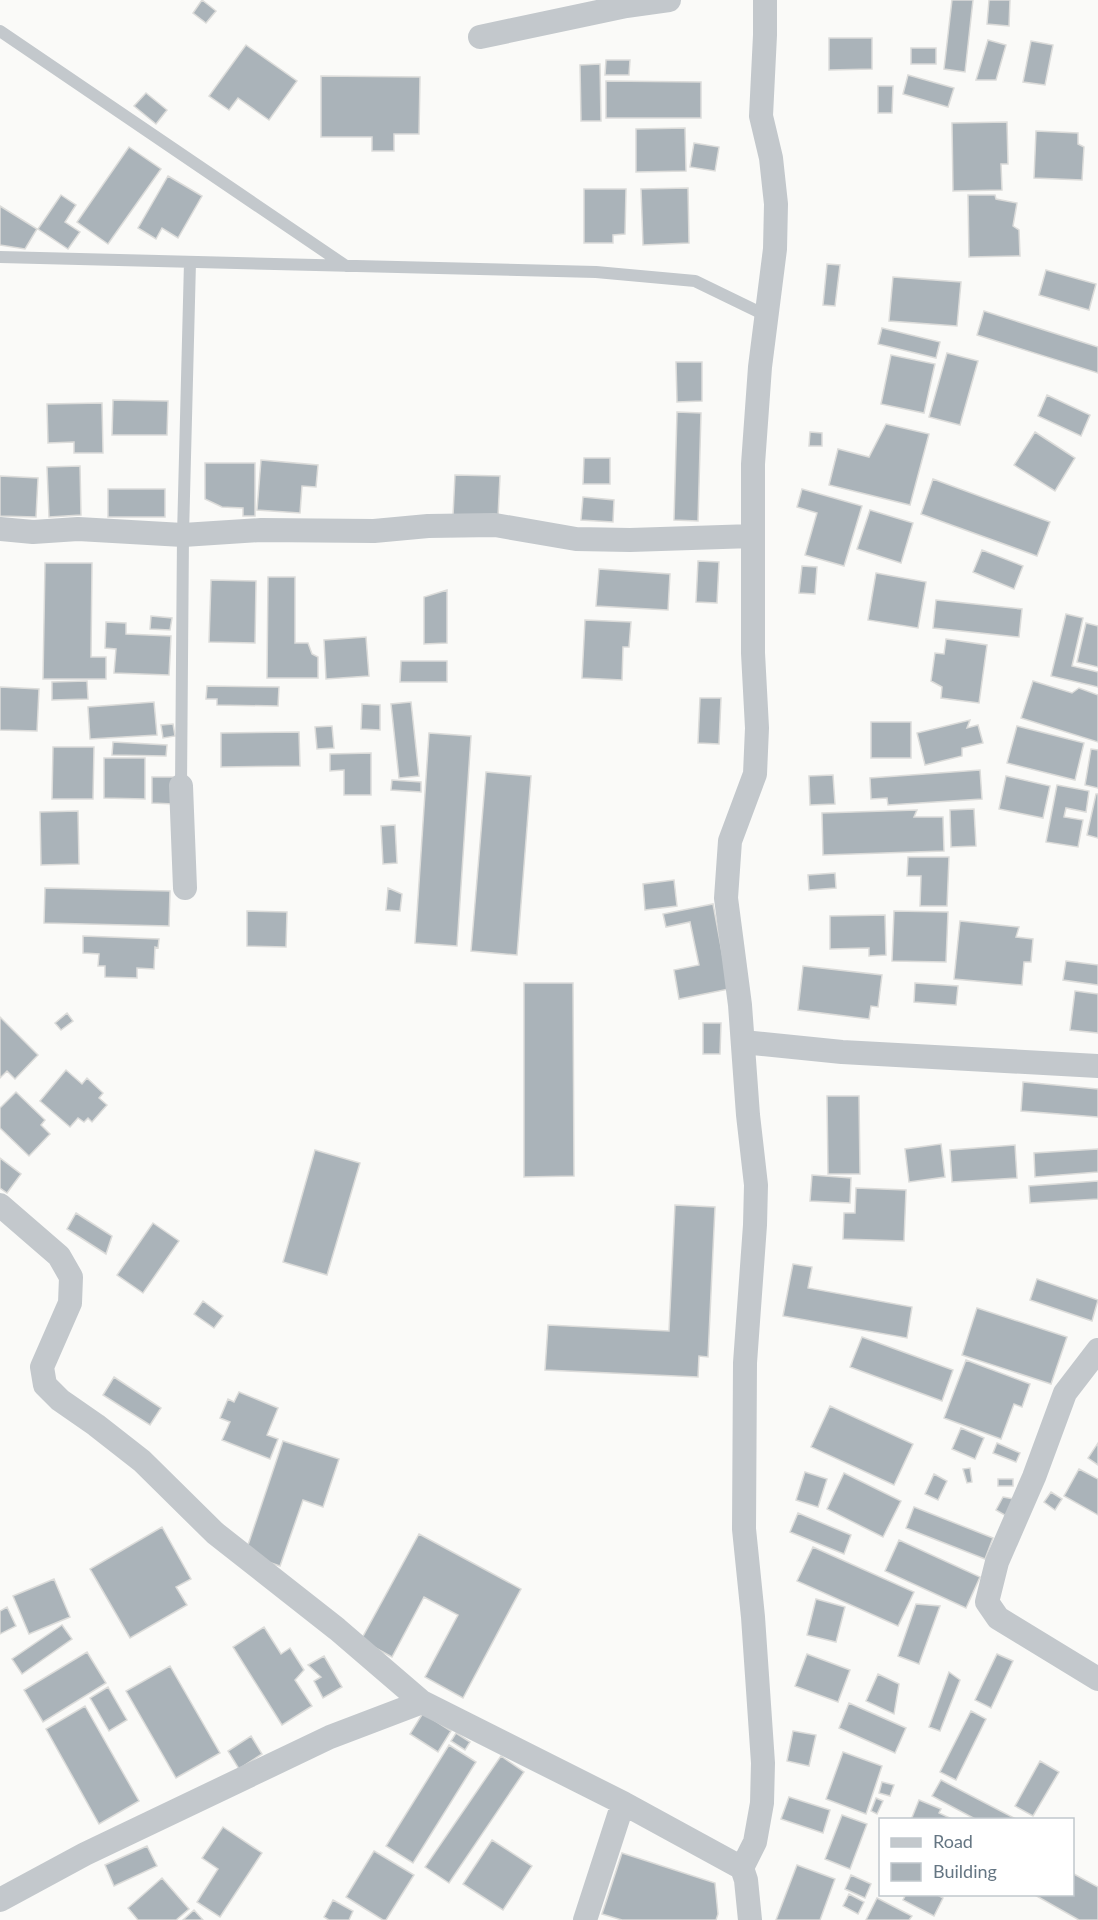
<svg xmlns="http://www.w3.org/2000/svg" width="1098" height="1920" font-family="Lato,sans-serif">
	<rect width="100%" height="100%" fill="#fafaf8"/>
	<path fill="#aab3b9" stroke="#dcdcda" stroke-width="1.5" d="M202,0L216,11L206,23L193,13Z
		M952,0H973L965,72L944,69Z
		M989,0H1010L1009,26L987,24Z
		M829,38H872V69L829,70Z
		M988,40L1006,45L996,80H976Z
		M1031,41L1053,45L1045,85L1023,82Z
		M246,45L297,81L269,120L238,98L229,110L209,96Z
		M911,48H936V64H911Z
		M606,60H630L629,75H605Z
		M600,64L601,121H581L580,65Z
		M908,75L954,88L948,107L903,94Z
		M321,76L420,77L419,134H394V151H372V137H321Z
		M606,81L701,82V118H606Z
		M878,86H893L892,113H878Z
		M146,93L167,110L156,124L134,106Z
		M1007,122L1008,164H1001L1002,190L953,191L952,123Z
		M685,128L686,171L636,172V129Z
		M1036,131L1078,133V144L1084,147L1082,180L1034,178Z
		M694,143L719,147L715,171L690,167Z
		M129,147L161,169L108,244L77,222Z
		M168,176L202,196L178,238L162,228L156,239L138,228Z
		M688,188L689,243L643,245L641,189Z
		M584,189H626L625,234L613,235V243H584Z
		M61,195L76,205L65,222L80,232L68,249L38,229Z
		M968,195H995L996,199L1017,203L1013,226L1019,230L1020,256L969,257Z
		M0,206L37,229L25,249L0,245Z
		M827,264L840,265L835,306L823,305Z
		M1046,270L1096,284L1089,310L1039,295Z
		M893,277L961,282L957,326L889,321Z
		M984,311L1098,347V373L977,335Z
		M882,328L940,342L936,358L878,344Z
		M947,353L978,361L960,425L929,417Z
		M891,355L935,364L924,413L881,404Z
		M676,362H702V401L677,402Z
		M1047,395L1090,415L1081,436L1038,416Z
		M113,400L168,401L167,435H112Z
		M102,403L103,453H74V442L48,443L47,404Z
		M677,412L701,413L698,521L674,520Z
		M886,424L929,434L910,505L829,485L838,449L869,457Z
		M810,432L822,433V446H809Z
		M1035,432L1075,458L1055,491L1014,465Z
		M584,458H610V484H583Z
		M261,460L318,465L316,487L302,486L300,513L257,510Z
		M205,463H255V516H243V508L222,507L205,499Z
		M80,466L81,515L49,517L47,467Z
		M455,475L500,476L498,517L453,516Z
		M0,476L38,478L36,517L0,516Z
		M933,479L1050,522L1037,556L921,514Z
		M108,489H165V517H108Z
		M802,489L862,506L844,566L805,555L817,513L797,507Z
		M583,497L614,500L613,522L581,520Z
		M870,510L913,523L901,563L857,549Z
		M982,550L1023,566L1014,589L973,572Z
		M698,561L719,562L717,603L696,602Z
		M45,563H92L91,657H106V679H43Z
		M802,566L817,567L815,594L799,593Z
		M599,569L670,574L668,610L596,606Z
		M876,573L926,582L918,628L868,620Z
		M268,577H295V643H308L312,654L318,657V678H267Z
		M211,580L256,581L255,643L209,642Z
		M447,590V643L424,644V597Z
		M936,600L1022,609L1019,637L933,628Z
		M1066,614L1083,618L1072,666L1098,672V687L1051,676Z
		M151,616L172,618L170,630L150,629Z
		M585,620L631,622L629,647H623L622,680L582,678Z
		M106,622L126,623V634L171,636L169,675L114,673L116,649L105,648Z
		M1086,623L1098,626V667L1077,662Z
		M366,637L369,676L326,679L324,640Z
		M946,639L987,645L979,703L941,698L942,687L931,681L935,653L944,654Z
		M401,661H447V682H400Z
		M87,681L88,699L52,700V682Z
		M1033,681L1072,693L1079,688L1098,695V742L1021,718Z
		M207,686L279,687L278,706L217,705V699H206Z
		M0,687L39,689L37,731L0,730Z
		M700,698H721L719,744L698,743Z
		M154,702L157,735L90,739L88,707Z
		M411,702L419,776L399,778L391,704Z
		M362,704L380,705V730L361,729Z
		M970,720L967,728L978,725L983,743L962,748V756L925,765L917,733Z
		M871,722H911V758H871Z
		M173,724L175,736L163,738L161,725Z
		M332,726L334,748L317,749L315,727Z
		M1017,726L1084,743L1075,780L1007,763Z
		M299,732L300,766L221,767V733Z
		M429,733L471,736L457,946L415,943Z
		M113,742L167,745L166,756L112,755Z
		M53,747H94L93,799H52Z
		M1091,749L1098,750V788L1085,785Z
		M371,753V795H344V770L330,771V754Z
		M104,758H145V799L104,798Z
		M980,770L982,799L888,805L887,798L871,799L870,778Z
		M486,772L531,776L517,955L471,951Z
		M833,775L835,804L810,805L809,776Z
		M1006,776L1050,786L1043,818L999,809Z
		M152,777H175L174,804L152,803Z
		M392,780L421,782V792L391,790Z
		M1057,785L1089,791L1086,812L1066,808L1064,817L1083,820L1078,847L1046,842Z
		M1096,794H1098V838L1087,835Z
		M974,809L976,846L951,847L950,810Z
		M917,810L914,817H943L944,851L823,855L822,813Z
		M78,811L79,864L41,865L40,812Z
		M395,825L397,863L383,864L381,826Z
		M908,857H949L947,906H920L921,876H907Z
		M835,873L836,888L809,890L808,875Z
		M674,880L677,906L645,910L643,884Z
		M45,888L170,891L169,926L44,923Z
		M388,888L402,894L400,911L386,910Z
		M713,904L729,989L679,999L674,970L699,965L690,922L666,927L663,914Z
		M247,911L287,912L286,947L247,946Z
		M894,911L948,912L946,962L892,961Z
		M885,915L886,955L869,956V948L830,949V916Z
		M960,921L1019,927L1016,937L1033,939L1031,962H1024L1022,985L954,979Z
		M83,936L159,939L158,948L155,947L154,969L137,968V978L105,977V966H98L99,954L83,953Z
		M1066,961L1098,965V985L1063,980Z
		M803,966L882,975L878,1007L871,1006L869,1019L798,1010Z
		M524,983H573L574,1176L524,1177Z
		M915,983L958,986L956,1005L914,1002Z
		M1075,991L1098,994V1033L1070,1030Z
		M67,1013L73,1021L61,1030L55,1023Z
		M0,1017L38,1055L15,1079L7,1071L0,1078Z
		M703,1023H721L720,1054H703Z
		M66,1070L82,1084L87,1078L103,1093L99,1098L107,1105L92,1122L88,1118L84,1122L78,1118L70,1127L40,1101Z
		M1023,1082L1098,1089V1117L1021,1111Z
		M16,1092L45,1120L41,1125L50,1134L29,1156L0,1128V1108Z
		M827,1096H859L860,1174H828Z
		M941,1144L945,1177L909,1182L905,1149Z
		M1015,1145L1017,1178L952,1182L950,1150Z
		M1098,1149V1172L1035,1177L1034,1153Z
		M315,1150L360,1163L327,1275L283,1262Z
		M0,1158L21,1174L7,1193L0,1188Z
		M812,1175L851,1178L850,1203L810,1201Z
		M1098,1181V1199L1030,1203L1029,1186Z
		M856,1188L906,1190L904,1241L843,1239L844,1213H855Z
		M675,1205L715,1207L708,1357L699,1356L698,1377L545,1370L548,1325L669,1331Z
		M76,1213L112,1236L106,1254L67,1229Z
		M153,1223L179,1241L143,1293L117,1275Z
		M793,1264L812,1267L808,1288L912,1307L907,1338L783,1316Z
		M1037,1279L1098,1300L1092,1321L1030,1300Z
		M203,1301L223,1316L214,1328L194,1314Z
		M977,1308L1067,1337L1051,1384L962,1355Z
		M862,1337L953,1370L942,1401L850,1367Z
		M966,1360L1030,1384L1022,1407L1014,1404L1001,1439L944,1418Z
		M114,1377L161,1408L150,1425L103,1395Z
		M239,1392L278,1408L267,1435L278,1439L270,1459L222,1440L230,1422L220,1418L228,1399L234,1402Z
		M830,1406L913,1444L894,1485L811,1447Z
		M961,1428L984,1438L975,1459L952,1449Z
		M283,1441L339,1459L323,1507L303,1500L280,1566L245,1554Z
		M997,1443L1020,1453L1016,1462L993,1453Z
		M1098,1443V1465L1088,1458Z
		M970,1468L972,1482L967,1483L963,1469Z
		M1079,1469L1098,1479V1515L1064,1496Z
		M805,1472L827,1479L818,1507L796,1500Z
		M844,1473L901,1501L883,1537L827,1509Z
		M934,1474L947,1481L938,1500L925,1494Z
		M998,1479H1013V1486H998Z
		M1051,1492L1062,1499L1055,1510L1044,1502Z
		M1003,1497L1019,1500L1008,1517L996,1510Z
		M914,1507L993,1538L985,1559L906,1528Z
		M798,1513L851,1535L844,1554L790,1532Z
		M162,1527L191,1579L176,1587L187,1605L130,1638L90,1569Z
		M419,1534L521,1589L463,1698L425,1677L458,1615L424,1597L392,1657L361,1640Z
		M899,1540L980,1577L966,1608L885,1571Z
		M813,1547L914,1592L898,1626L797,1581Z
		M54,1579L70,1617L29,1634L13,1596Z
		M816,1599L845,1607L836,1642L807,1635Z
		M916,1604L940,1606L919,1664L898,1656Z
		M7,1607L16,1626L0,1634V1611Z
		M62,1625L72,1639L22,1674L12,1659Z
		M264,1627L281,1654L290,1648L304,1670L295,1680L312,1706L282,1725L233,1647Z
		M87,1652L106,1683L43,1722L24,1690Z
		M807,1654L850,1670L838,1702L795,1686Z
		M997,1654L1013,1661L991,1708L975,1700Z
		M324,1656L342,1687L323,1698L314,1681L321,1677L308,1665Z
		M170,1666L220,1753L176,1778L126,1691Z
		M949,1672L960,1680L940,1731L929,1727Z
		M878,1674L899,1684L894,1714L866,1701Z
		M108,1687L127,1720L109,1731L90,1698Z
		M849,1703L906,1728L895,1753L839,1728Z
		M85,1706L139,1801L99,1824L46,1729Z
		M971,1711L986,1719L956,1780L940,1772Z
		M423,1713L451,1731L438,1752L410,1734Z
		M793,1731L816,1735L809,1766L787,1761Z
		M456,1733L470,1742L465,1750L451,1741Z
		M251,1736L262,1754L239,1769L228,1751Z
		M449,1745L476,1762L413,1863L386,1846Z
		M843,1752L882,1766L866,1814L826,1799Z
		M501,1756L524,1772L449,1883L425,1867Z
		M1040,1761L1059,1772L1033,1816L1015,1806Z
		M941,1780L1018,1820H977L932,1796Z
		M882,1782L894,1785L890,1796L879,1793Z
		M789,1797L830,1810L823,1833L781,1819Z
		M876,1798L883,1801L877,1814L871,1811Z
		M919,1800L941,1809L939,1813L954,1820H911Z
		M842,1815L867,1824L850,1869L825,1859Z
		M223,1827L262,1853L220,1917L197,1902L218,1869L202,1858Z
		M492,1840L532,1866L503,1910L463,1884Z
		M147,1846L157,1866L114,1886L105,1865Z
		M374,1851L414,1875L386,1920H383L346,1897Z
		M622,1853L715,1883L718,1914L716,1920H622L602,1914Z
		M797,1865L835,1879L820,1920H776Z
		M1072,1873L1098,1887V1920H1079L1033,1894H1072Z
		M851,1875L871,1884L865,1898L845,1889Z
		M162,1878L189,1909L176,1920H138L128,1908Z
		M849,1894L864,1902L858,1914L843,1906Z
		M906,1894H936L943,1898L934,1916L903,1900Z
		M877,1898L912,1916L909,1920H866Z
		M333,1900L353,1911L349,1920H329L324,1917Z
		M194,1910L203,1920H183Z"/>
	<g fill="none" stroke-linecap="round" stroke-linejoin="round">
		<path stroke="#c3c8cc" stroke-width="12" d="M0,31L346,266
			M0,257L596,272L695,281L767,316
			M181,786L183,535L190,262"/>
		<path stroke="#c3c8cc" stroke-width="24" d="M480,37L626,6L669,0
			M0,529L33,532L78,529L183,535L261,530L374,531L428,526L495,525L576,539L630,540L753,536
			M181,786L185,888
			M743,1042L842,1052L1098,1066
			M0,1205L59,1256L71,1277L70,1303L42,1367L45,1385L60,1400L96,1425L142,1461L215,1533L337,1629L422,1702
			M1098,1350L1065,1393L1034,1477L997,1562L987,1602L998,1618L1098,1679
			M742,1868L755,1842L762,1803L763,1763L753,1617L744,1529L745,1363L755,1225L756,1185L748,1115L740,1005L726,898L730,841L755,774L757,728L753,653V464L760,367L775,249L776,204L771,158L761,116L765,35V0
			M0,1900L85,1854L330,1737L422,1702L623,1803L742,1868L746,1880L750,1920
			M585,1920L623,1803"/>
	</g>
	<rect x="879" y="1818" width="195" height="78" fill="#ffffff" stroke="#c1c8cd" stroke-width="1.5"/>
	<rect x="891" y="1838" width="30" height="9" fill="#c3c8cc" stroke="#c1c8cd" stroke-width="1.5"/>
	<text x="933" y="1848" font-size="18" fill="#657683">Road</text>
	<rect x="891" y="1863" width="30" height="18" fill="#aab3b9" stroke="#c1c8cd" stroke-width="1.5"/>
	<text x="933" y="1878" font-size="18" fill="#657683">Building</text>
</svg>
